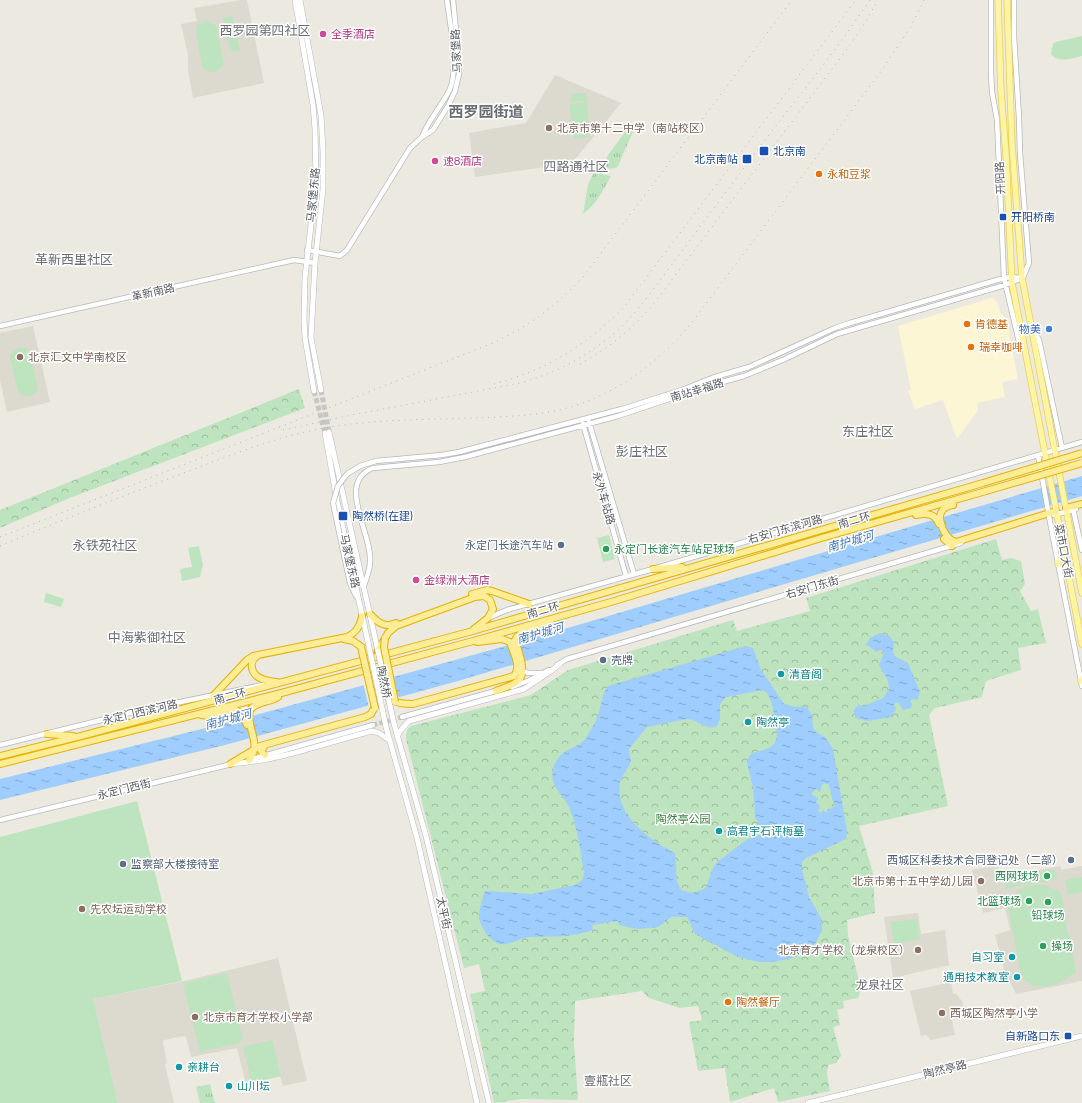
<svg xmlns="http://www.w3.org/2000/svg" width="1082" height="1103" font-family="'Titillium Web','Noto Sans SC',sans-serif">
	<defs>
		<pattern id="grass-tufts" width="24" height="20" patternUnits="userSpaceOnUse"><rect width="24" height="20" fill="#bde3bf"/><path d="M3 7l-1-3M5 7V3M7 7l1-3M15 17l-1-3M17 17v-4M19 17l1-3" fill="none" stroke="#9dbb9f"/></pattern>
		<pattern id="park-crowns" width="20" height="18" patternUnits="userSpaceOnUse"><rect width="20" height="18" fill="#bde3bf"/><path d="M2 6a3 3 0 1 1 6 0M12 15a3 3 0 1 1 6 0" fill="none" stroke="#9dbb9f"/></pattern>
		<pattern id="water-ripples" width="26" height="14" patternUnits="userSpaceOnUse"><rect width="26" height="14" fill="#9fcdfd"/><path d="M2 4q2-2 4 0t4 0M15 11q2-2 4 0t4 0" fill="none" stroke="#85aad0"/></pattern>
	</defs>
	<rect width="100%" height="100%" fill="#eceae0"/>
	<path fill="#fdf6d4" d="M992,298L997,302L1000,312L1007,322L1018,379L1002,382L1005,397L977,403L978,410L957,439L943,400L915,409L908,391L911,390L898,326Z"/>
	<path fill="#dcd9ce" d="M240,0H247L264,83L193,98L188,70V55L181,24L197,21L194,8Z
		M555,75L621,103L572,163L475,177L469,133L526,123Z
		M33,326L50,402L7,412L0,380V333Z
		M997,865L1001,877L1061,866V870L1082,866V981L1016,994L1004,969L995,935L1010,930L1005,908L983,913L972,870Z
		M918,913L921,934L945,930L949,965L893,978L884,917Z
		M278,958L307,1081L283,1086L280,1076L246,1084L237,1048L191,1057L186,1037L184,1036L164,1040L163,1042L167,1063L165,1064L174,1103H118L93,999L180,982Z
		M951,982L953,994H956L962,1001L963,1006L968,1009L969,1017L952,1020L955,1035L931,1040L926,1035L921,1036L910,991Z"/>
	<path fill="url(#grass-tufts)" d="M631,124L635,127L618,166C613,170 608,170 604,164L608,155Z
		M597,167L602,174L611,176C604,189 595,206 583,214L588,184Z
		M210,1084L215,1103H200L196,1087Z"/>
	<path fill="url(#park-crowns)" d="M299,389L305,408L67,499L0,528V510Z
		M996,539L1002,560L1011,558L1021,561L1025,584L1020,591L1031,611L1038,609L1046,643L1018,648L1021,670L986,681L982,697L935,708L929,715L948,806L859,826L873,873L875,913L847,920L848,935L861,990L858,998L843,1001L844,1008L837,1010L840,1025L833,1027L841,1056L836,1063L828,1065L827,1074L830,1091L778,1102L774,1088L730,1102L725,1068L698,1071L689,1022L702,1020L698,1006L680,1008L649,998L642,991L575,1001L574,1044L578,1100L521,1099L494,1103L470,994L485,991L479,964L464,968L406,739C406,733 406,729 411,726L531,695L568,670L733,620L737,631L810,611L806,598Z"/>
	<path fill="#bde3bf" d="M232,16L236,33L227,34L223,18Z
		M207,21L212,23L217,27L224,65C217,73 209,75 202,66L196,31L197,25L201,23Z
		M236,34L240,50L231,52L227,35Z
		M1082,36V56C1071,58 1060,64 1051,54L1053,44L1056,42Z
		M586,93L587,101L571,102V94Z
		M587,102L589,128L572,129L570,104Z
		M589,129V137L574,138L573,130Z
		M20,347L27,349L34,371L38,389L34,395L27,396L22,395L18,391L10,358L12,351Z
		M609,535L615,559L603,562L597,538Z
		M199,546L203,565L200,577L182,581L180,569L192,567L188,548Z
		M46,593L64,599L61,607L44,602Z
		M137,801L182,981L93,999L118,1103H0V837Z
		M1055,869L1057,879L1038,883L1036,873Z
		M1035,873L1037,883L1022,885L1021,876Z
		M1019,876L1021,885L1006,889L1004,879Z
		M1082,877V892L1068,895L1065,880Z
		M1038,885H1045L1061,893L1067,921L1065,922L1068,935H1069L1076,973C1067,975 1068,979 1060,982C1047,989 1028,989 1021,974L1006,898C1014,896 1012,895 1018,891C1023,886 1031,886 1038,885Z
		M917,919L920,939L894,944L891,922Z
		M227,973L243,1039L239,1043L200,1052L183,983Z
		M272,1040L281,1076L252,1083L243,1047Z"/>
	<path fill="url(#water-ripples)" fill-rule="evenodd" d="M1082,476V496L458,681L225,745L0,800V779L238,720L527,640Z
		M880,633L890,636L894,643C891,658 896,656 908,663L920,692L917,700L913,699L910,701L912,704L911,708L903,710L898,702L894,704L896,709L891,717L868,721L855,718L854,710L859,704L862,707L883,698L889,689L888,681L879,665L884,652L881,650L876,652L872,648L866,645L870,638Z
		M746,646L753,648L760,668L784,704L795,707L806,706L812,715L813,728L816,732L825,737L833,749L847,831L846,839L806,858L802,862V869L809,897L822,920V931L816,942L810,951L800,956L774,962H759L738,957L695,934L687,917H671L658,927L638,929L619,925L618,921L592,925L593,930C569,938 556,936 532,937C523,937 514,943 505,944C493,946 481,929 479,918C478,912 483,897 485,891L532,894L575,885C581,882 583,880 584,873C581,853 577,825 569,807C565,798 556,791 553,781C552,775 552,769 555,763C563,747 580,749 587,736C590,731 594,725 596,720C602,708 600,697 608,686ZM763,690C774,696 775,723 777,735C775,757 748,745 747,763L753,788L755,817L759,825L768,832L746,840L716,863L712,870L707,886L704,889L692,893L681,890L677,882L675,853C651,841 614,815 620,783C621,775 629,769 631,761C631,758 629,752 629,749L647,727L687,719C698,720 705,730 716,727L720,719V704L726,697ZM824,783L828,784C832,791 830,798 835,805L833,808L828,809L826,813L823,810L821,813L818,810L820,808L819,804H817L816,801L818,800V798L811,794L816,789L820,792L822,785Z"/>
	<path fill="#eceae0" d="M393,675L397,695L401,699L369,708L363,683Z"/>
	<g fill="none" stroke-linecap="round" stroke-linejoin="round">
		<path stroke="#c7c6c0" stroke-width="4.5" stroke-dasharray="4.5 2" stroke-linecap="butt" d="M373,725L402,717"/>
		<path stroke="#c7c6c0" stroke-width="5" stroke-dasharray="5 2.5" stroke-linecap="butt" d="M321,390L329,432
			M314,391L325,433"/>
		<g stroke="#b6b8bd" stroke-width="6">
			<path id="tertiary" d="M991,0V72L992,92L997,120L1004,278L1019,342L1024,349
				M1014,0V37L1019,118L1020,153L1029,263L1023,277
				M422,137C428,120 442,106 450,89C459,67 450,24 447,0
				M307,250L340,256L347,250L410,148L422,137L433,130L448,106L455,91L459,74V62L453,0
				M0,326L294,260L315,263
				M1033,330L1039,340L1062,448
				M589,422L634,574
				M583,424L626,576
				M1038,455L1051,527L1082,686
				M376,461L442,455L459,452L622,409L682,390L712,378L749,367L835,328L850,323L1004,278L1011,277L1022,278
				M1073,509L1082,550
				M1054,515L1076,509
				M344,555L350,583L356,596
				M364,586C366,579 370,570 370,562C373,535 335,482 373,468L439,462L465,457L618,416L708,386L744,376L785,359L837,334L1005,285L1022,278
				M488,618L507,610L653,569L1082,442
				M557,665L567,659L961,543
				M521,670L528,673H542
				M512,687L530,680L549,670
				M402,717L499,690
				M0,745L146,709L263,685
				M249,760L373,725
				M0,820L232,764"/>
		</g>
		<g stroke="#b6b9bf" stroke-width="6">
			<path id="secondary" d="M295,0L313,105L315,129L316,182L305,277L304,320L305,338L314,391
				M300,0L321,115L323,151V189L315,263L311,338L321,390
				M329,432L378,651
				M325,433L337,501L368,642
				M394,724L426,836L489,1103
				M386,727L417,838L477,1103
				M397,737L401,730L409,721L524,689L551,671L560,664
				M230,764C279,761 325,743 372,731L379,733L389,740
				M808,1103L1082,1036"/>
		</g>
		<g stroke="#edce58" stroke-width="7">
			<path id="primary" d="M998,0L1001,92L1006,155L1012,283L1082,644
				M1007,0L1012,144L1022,278L1082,593
				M1058,564L1064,552
				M1081,681L1082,679"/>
		</g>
		<g stroke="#e6b006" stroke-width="8">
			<path id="trunk" d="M953,505C949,506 944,507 942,511C937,517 943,532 948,537C950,540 953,541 956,542L1056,511
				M1066,508L1082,504
				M916,515C926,513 935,513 939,524
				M944,539L952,546
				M653,569L682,567
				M472,594L487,590L492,591L529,604
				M370,614C378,623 385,628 396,623
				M344,639L353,641L370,653
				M378,651L388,633L396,626L475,597L484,596L490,600L493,609L488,618L474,629
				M257,656C253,659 251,662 252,668C254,679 267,681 277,682
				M496,691C504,688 514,685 519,680C527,672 518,650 515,640C520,629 540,628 550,621
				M213,696L247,660L253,656L347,637C357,632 360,626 362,616
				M392,700C398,704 406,704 413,704L514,676C522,667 513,652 510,642L502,639L477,642
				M201,715L209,716L236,710L243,715L247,725
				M47,734L73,736
				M265,745L261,751L265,755
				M0,756L81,736L469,632L983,483
				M249,760C263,744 245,727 250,710C257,701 269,703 278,697
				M0,764L285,692L473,641L611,602L818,539L986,491
				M230,764L260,746L365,717L371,714L379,699"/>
		</g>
		<use href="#tertiary" stroke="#fff" stroke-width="4.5"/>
		<use href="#secondary" stroke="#fff" stroke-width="5"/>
		<use href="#primary" stroke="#fdf5a4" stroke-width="5.5"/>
		<use href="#trunk" stroke="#fced96" stroke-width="6"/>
		<path stroke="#b3b4b4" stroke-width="1" stroke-dasharray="1 5" stroke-linecap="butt" d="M580,364C609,348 634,328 655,302L845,52L863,26L878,0
			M494,384C546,370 586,346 624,307L856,0
			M283,430L347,416L520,383C557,373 592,354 620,328C639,310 654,288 670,267C691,239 711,212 732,184C777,122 827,64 870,0
			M0,537L493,343C531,325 553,308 583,277L792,0
			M0,546C60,521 120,497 181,474C221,459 260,443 301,433C357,419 415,420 473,418C500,417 528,416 555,411C610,399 658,365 693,321L882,70L911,26L924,0"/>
		<g stroke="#b6b8bd" stroke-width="6" stroke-linecap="butt">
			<path id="tertiary-bridge" d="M344,555L333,503L338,486L347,474L360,466L376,461"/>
		</g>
		<g stroke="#b6b9bf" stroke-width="6" stroke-linecap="butt">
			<path id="secondary-bridge" d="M368,642L386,727
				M378,651L394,724"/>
		</g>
		<g stroke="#e6b006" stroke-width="8" stroke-linecap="butt">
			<path id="trunk-bridge" d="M983,483L1082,453
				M986,491L1082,463
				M385,638L384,647L395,702
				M361,647L375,708"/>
		</g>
		<use href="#tertiary-bridge" stroke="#fff" stroke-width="4.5"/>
		<use href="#secondary-bridge" stroke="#fff" stroke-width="5"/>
		<use href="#trunk-bridge" stroke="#fced96" stroke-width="6"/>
	</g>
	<g fill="#d1479c" stroke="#fff" stroke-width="1.5">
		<circle cx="323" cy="34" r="4"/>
		<circle cx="435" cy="161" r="4"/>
		<circle cx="416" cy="580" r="4"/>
	</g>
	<g fill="#8d6e63" stroke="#fff" stroke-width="1.5">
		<circle cx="549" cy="128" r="4"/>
		<circle cx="20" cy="357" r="4"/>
		<circle cx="981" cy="881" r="4"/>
		<circle cx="82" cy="909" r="4"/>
		<circle cx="918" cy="950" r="4"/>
		<circle cx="942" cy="1013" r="4"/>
		<circle cx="195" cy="1017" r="4"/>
	</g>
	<g fill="#1a4fb4" stroke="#fff" stroke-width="1.5">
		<rect x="759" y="146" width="10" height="10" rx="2"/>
		<rect x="742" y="154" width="10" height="10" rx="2"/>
		<rect x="999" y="213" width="8" height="8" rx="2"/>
		<rect x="338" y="511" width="10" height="10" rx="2"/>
		<rect x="1064" y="1032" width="8" height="8" rx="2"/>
	</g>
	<g fill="#e8710a" stroke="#fff" stroke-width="1.5">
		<circle cx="819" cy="174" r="4"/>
		<circle cx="967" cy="324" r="4"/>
		<circle cx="971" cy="347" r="4"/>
		<circle cx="728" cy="1002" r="4"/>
	</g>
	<circle fill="#3f7fe0" stroke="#fff" stroke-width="1.5" cx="1049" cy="329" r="4"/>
	<g fill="#5c6f8a" stroke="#fff" stroke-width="1.5">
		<circle cx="561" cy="545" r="4"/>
		<circle cx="603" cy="660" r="4"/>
		<circle cx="1071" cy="860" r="4"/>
		<circle cx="123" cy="864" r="4"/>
	</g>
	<g fill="#2e9e5b" stroke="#fff" stroke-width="1.5">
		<circle cx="606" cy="549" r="4"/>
		<circle cx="1047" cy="876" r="4"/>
		<circle cx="1029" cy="901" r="4"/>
		<circle cx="1048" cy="902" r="4"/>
		<circle cx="1043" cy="946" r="4"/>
	</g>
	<g fill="#0f9aa8" stroke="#fff" stroke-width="1.5">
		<circle cx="781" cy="674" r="4"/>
		<circle cx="748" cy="722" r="4"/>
		<circle cx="719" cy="831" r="4"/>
		<circle cx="1012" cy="957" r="4"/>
		<circle cx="1017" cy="977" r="4"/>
		<circle cx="179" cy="1067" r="4"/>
		<circle cx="229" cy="1086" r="4"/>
	</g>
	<g text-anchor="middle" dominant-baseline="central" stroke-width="3" stroke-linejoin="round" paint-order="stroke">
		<g font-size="11" fill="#b23c85" stroke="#fff" text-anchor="start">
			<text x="331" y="34">全季酒店</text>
			<text x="443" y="161">速8酒店</text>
			<text x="424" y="580">金绿洲大酒店</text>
		</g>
		<g font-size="11" fill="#595c61" stroke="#fff">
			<text transform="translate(456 51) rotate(-93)">马家堡路</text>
			<text transform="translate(1000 178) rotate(-93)">开阳路</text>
			<text transform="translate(313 195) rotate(-85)">马家堡东路</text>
			<text transform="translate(153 292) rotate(-13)">革新南路</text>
			<text transform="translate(697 390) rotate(-17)">南站幸福路</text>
			<text transform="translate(604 498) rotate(74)">永外车站路</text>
			<text transform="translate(854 520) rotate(-16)">南二环</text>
			<text transform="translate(785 529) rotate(-16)">右安门东滨河路</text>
			<text transform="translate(1064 551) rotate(79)">菜市口大街</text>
			<text transform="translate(350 561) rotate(77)">马家堡东路</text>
			<text transform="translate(812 587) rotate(-16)">右安门东街</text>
			<text transform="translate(543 610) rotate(-16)">南二环</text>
			<text transform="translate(384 682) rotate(78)">陶然桥</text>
			<text transform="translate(230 696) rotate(-15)">南二环</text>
			<text transform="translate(140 712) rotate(-13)">永定门西滨河路</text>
			<text transform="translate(124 789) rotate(-14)">永定门西街</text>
			<text transform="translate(444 913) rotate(77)">太平街</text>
			<text transform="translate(945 1069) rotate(-14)">陶然亭路</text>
		</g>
		<g font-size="11" fill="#785e54" stroke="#fff" text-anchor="start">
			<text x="557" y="128">北京市第十二中学（南站校区）</text>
			<text x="28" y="357">北京汇文中学南校区</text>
			<text x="973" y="881" text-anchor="end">北京市第十五中学幼儿园</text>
			<text x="90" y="909">先农坛运动学校</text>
			<text x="910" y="950" text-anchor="end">北京育才学校（龙泉校区）</text>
			<text x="950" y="1013">西城区陶然亭小学</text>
			<text x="203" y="1017">北京市育才学校小学部</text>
		</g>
		<g font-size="11" fill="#164399" stroke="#fff" text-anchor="start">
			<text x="773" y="151">北京南</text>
			<text x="738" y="159" text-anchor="end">北京南站</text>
			<text x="1011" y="217">开阳桥南</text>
			<text x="352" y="516">陶然桥(在建)</text>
			<text x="1060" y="1036" text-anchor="end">自新路口东</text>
		</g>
		<g font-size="11" fill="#c56008" stroke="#fff" text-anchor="start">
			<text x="827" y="174">永和豆浆</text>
			<text x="975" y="324">肯德基</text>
			<text x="979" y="347">瑞幸咖啡</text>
			<text x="736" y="1002">陶然餐厅</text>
		</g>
		<g font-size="11" fill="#366cbe" stroke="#fff" text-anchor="end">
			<text x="1041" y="329">物美</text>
		</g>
		<g font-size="11" fill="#4e5e75" stroke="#fff" text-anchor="end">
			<text x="553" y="545">永定门长途汽车站</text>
			<text x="611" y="660" text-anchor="start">壳牌</text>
			<text x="1063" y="860">西城区科委技术合同登记处（二部）</text>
			<text x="131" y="864" text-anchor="start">监察部大楼接待室</text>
		</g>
		<g font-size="11" fill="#27864d" stroke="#fff" text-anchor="start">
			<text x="614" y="549">永定门长途汽车站足球场</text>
			<text x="1039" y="876" text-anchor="end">西网球场</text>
			<text x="1021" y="901" text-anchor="end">北篮球场</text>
			<text x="1048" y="915" text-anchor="middle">铅球场</text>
			<text x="1051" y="946">操场</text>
		</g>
		<g font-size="11" fill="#0d838f" stroke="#fff" text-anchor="start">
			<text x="789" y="674">清音阁</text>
			<text x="756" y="722">陶然亭</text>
			<text x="727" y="831">高君宇石评梅墓</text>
			<text x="1004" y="957" text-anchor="end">自习室</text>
			<text x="1009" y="977" text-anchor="end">通用技术教室</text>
			<text x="187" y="1067">亲耕台</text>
			<text x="237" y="1086">山川坛</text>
		</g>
		<g font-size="11" fill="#36833f" stroke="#fff">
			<text x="683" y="819">陶然亭公园</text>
		</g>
		<g font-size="12" font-style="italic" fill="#4377bf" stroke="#fff">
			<text transform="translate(850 541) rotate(-16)">南护城河</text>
			<text transform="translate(540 633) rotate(-16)">南护城河</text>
			<text transform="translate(228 719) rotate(-15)">南护城河</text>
		</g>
		<g font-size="12" fill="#6a6e73" stroke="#fff">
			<text x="880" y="984">龙泉社区</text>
			<text x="608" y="1080">壹瓶社区</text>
		</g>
		<g font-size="13" fill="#6a6e73" stroke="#fff">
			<text x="265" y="30">西罗园第四社区</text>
			<text x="576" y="166">四路通社区</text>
			<text x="74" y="259">革新西里社区</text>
			<text x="868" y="431">东庄社区</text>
			<text x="642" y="451">彭庄社区</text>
			<text x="105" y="545">永铁苑社区</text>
			<text x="147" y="637">中海紫御社区</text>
		</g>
		<g font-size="15" font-weight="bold" fill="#6a6e73" stroke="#fff">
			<text x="486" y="111">西罗园街道</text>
		</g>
	</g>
</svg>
